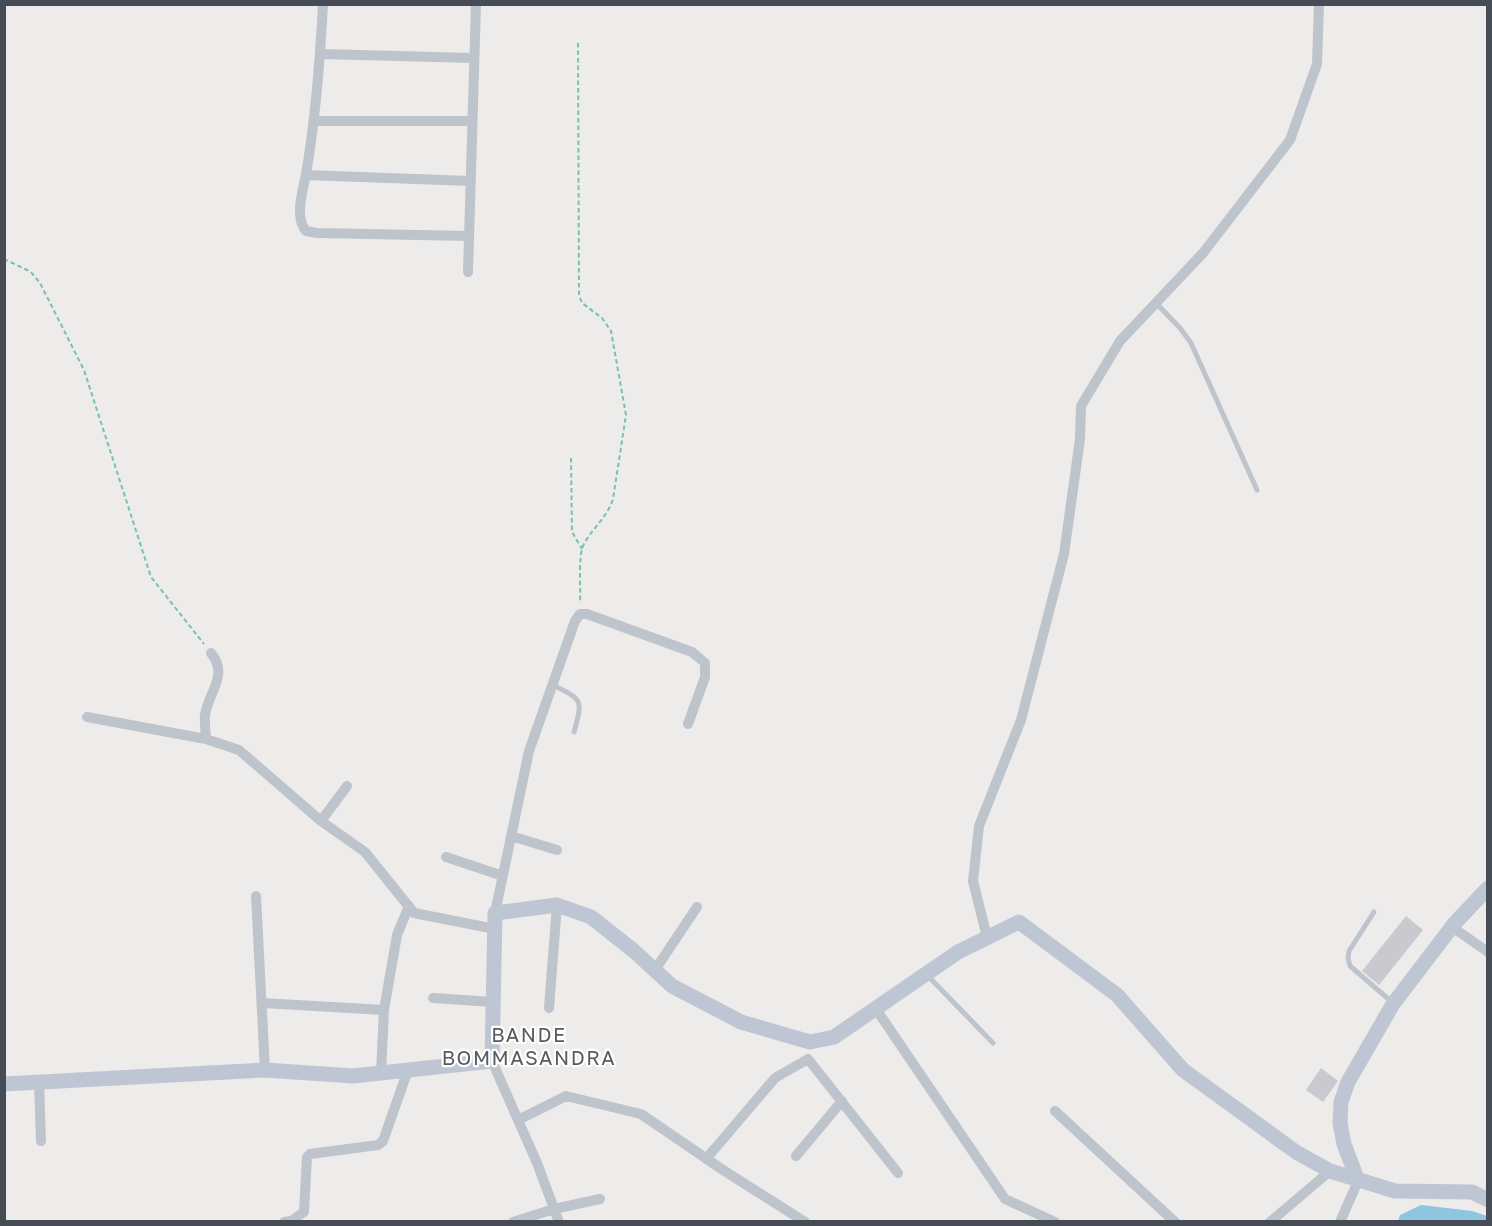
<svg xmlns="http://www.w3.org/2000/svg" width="1492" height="1226" font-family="'Golos Text',sans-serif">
	<rect width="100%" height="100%" fill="#eeebeb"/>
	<path fill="#8ec5e1" d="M1421,1205L1472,1211L1487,1216V1221H1398L1400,1215Z"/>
	<path fill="#c9cad0" d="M1406,916L1423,930L1379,985L1362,971Z
		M1321,1068L1338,1081L1323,1102L1306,1090Z"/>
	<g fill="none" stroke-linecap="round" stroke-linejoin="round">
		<path stroke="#79c2a8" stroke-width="2" stroke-dasharray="4.5 3" stroke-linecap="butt" d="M578,43L579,295L582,303L602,318L611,331L626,415L613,499C607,518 591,529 583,546C578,558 581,588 580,602
			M4,259L31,272L40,283L84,370L151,577L204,644
			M571,458L572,532L582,549"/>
		<path stroke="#bec4cc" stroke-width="5" d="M1156,303L1180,328L1191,343L1257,490
			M553,685C583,700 583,700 574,732
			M1374,912L1349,951L1348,958L1350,966L1393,1003
			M927,975L993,1043"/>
		<path stroke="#bec4cc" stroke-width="10" d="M323,4C320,61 316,117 306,174C303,191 294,217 306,231L317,233L469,236
			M320,54L474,58
			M315,121H472
			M306,175L470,181
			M468,272L476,4
			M87,717L206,739L239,750L321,821L365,852L414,913L495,929
			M206,739C206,732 204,722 205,715C209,691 229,675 211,653
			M321,821L347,786
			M511,836L557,850
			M446,857L503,876
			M256,896L265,1070
			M495,913L529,751L575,621L580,614H587L692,652L705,663V677L688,724
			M1452,927L1488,952
			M987,937L973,881L979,826L1021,720L1064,554L1080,439L1081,406L1120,341L1203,253L1290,140L1317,64L1319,4
			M655,970L697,907
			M433,998L493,1002
			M262,1003L384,1010
			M549,1008L557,905
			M876,1009L1005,1199L1055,1222
			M492,1061L537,1163L559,1222
			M381,1073L384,1010L397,935L409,906
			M39,1082L41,1141
			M1055,1111L1175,1222
			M518,1120L566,1096L641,1114L723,1170L805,1222
			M796,1156L842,1101
			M706,1159L775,1078L808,1059L898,1173
			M284,1222L291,1221L304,1212L307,1157L310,1154L378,1145L383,1141L408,1070
			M513,1222L554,1209L600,1199
			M1270,1222L1330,1171
			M1340,1222L1358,1181"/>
		<path stroke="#bfc6d3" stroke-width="15" d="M4,1084L265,1070L353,1076L492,1061L495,913L557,905L591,917L634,951L672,986L741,1022L810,1042L834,1037L958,952L1019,922L1117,995L1183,1070L1296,1152L1330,1171L1395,1191L1472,1192L1488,1200
			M1358,1181L1344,1144L1340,1123L1341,1102L1348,1082L1393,1004L1454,924L1488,888"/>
	</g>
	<g text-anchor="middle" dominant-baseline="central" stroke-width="4.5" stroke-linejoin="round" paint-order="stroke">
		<g font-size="20" letter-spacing="1.5" fill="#595b5f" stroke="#fff">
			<text x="529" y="1034">BANDE<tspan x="529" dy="23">BOMMASANDRA</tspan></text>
		</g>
	</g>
	<rect width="1492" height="1226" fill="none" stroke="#464c56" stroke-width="12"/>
</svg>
